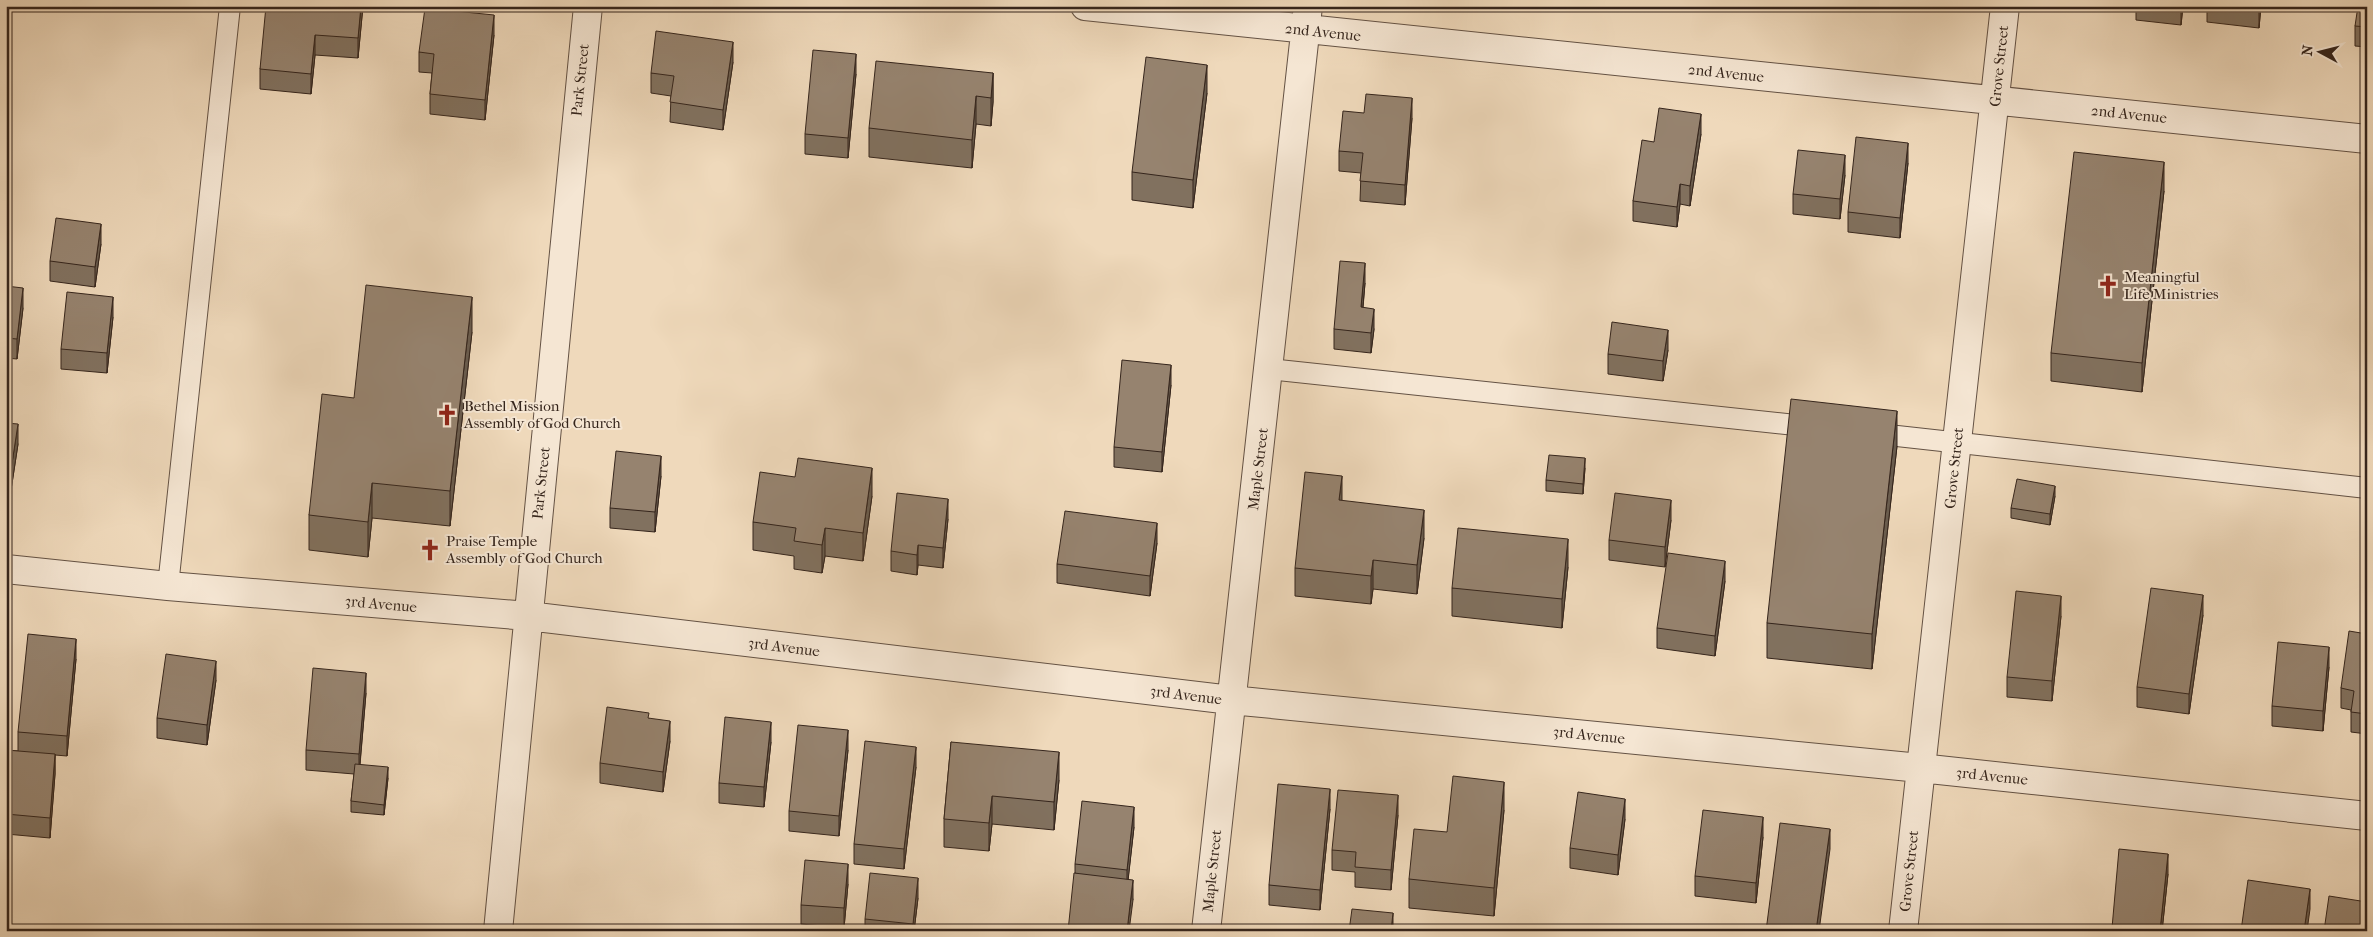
<svg xmlns="http://www.w3.org/2000/svg" width="2373" height="937" font-family="'IM FELL French Canon',serif">
	<rect width="100%" height="100%" fill="#efd9bb"/>
	<filter id="stains"><feTurbulence type="fractalNoise" baseFrequency=".004" numOctaves="4"/><feColorMatrix values="0 0 0 0 .2 0 0 0 0 .09 0 0 0 0 .02 0 0 0 .5 -.17"/></filter>
	<radialGradient id="worn" r=".72"><stop offset=".6" stop-color="#630" stop-opacity="0"/><stop offset="1" stop-color="#630" stop-opacity=".3"/></radialGradient>
	<g fill="none" stroke-linecap="round" stroke-linejoin="round">
		<g stroke="#645244" stroke-width="22">
			<path id="lane" d="M1269,369L1814,427
				M1870,433L2367,488
				M168,586L230,6"/>
		</g>
		<g stroke="#645244" stroke-width="30">
			<path id="street" d="M1085,6L2367,139
				M6,569L168,586L528,616L1231,700L1920,768L2367,816
				M498,931L588,6
				M1206,931L1308,6
				M1903,931L2005,6"/>
		</g>
		<use href="#lane" stroke="#f5e6d3" stroke-width="20"/>
		<use href="#street" stroke="#f5e6d3" stroke-width="28"/>
	</g>
	<path fill="#81715f" stroke="#35251c" d="M283,6H363L358,58L315,55L311,94L260,89V69Z
		M2136,6H2183L2181,25L2136,20Z
		M2207,6H2261L2259,28L2207,22Z
		M2367,6V47L2355,46V26Z
		M494,35L485,120L430,114V94L432,73L419,72V52Z
		M733,62L723,130L670,122L671,96L651,93V73Z
		M993,73V102L991,126L976,124L972,168L869,157V128Z
		M856,74L848,158L805,154V134Z
		M1207,93L1193,208L1132,200V172Z
		M1412,118L1405,205L1360,201L1361,173L1339,171V151Z
		M1701,134L1690,206L1680,204L1677,227L1633,221V201L1654,142Z
		M1908,163L1900,238L1848,232V212Z
		M1845,175L1840,219L1793,214V194Z
		M2164,191L2142,392L2051,381V353Z
		M101,244L95,287L50,281V261Z
		M1365,283L1363,308L1374,329L1371,353L1334,349V329Z
		M6,286L23,308L17,359L6,358Z
		M113,317L107,373L61,369V349Z
		M472,332L450,526L372,518L368,557L309,550V515L354,398Z
		M1668,350L1663,381L1608,374V354Z
		M1171,385L1162,472L1114,467V447Z
		M6,423L18,444L11,490L6,489Z
		M1897,446L1872,669L1767,658V623Z
		M1585,468L1583,494L1546,491V480Z
		M661,476L655,532L610,528V508Z
		M872,496L863,561L825,556L822,573L794,569V556L753,550V522Z
		M2055,496L2050,525L2011,518V508Z
		M948,519L943,568L918,565L917,575L891,571V551Z
		M1671,520L1665,567L1609,560V540Z
		M1424,538L1417,594L1373,589L1371,604L1295,596V568Z
		M1157,543L1150,596L1057,583V564Z
		M1568,567L1562,628L1452,616V588Z
		M1725,581L1715,656L1657,648V628Z
		M2203,615L2189,714L2137,707V687Z
		M2061,616L2052,701L2007,697V677Z
		M2367,634V734L2351,732V710L2341,708V688Z
		M76,659L67,756L55,755V774L50,838L6,834V750L18,751V732Z
		M2329,667L2323,731L2272,726V706Z
		M216,680L207,745L157,738V718Z
		M366,693L360,765L388,778L384,815L351,812V801L354,774L306,770V750Z
		M649,718L670,741L663,792L600,783V763Z
		M771,742L764,807L719,803V783Z
		M951,742L1059,780L1054,830L992,824L989,851L944,847V819Z
		M848,750L839,836L789,831V811Z
		M916,767L904,869L854,864V844Z
		M1330,809L1320,910L1269,905V885Z
		M1504,810L1494,916L1409,908V879L1447,832Z
		M1398,815L1391,890L1355,887V872L1332,870V850Z
		M1625,819L1618,875L1570,868V848Z
		M1134,827L1128,879L1133,900L1075,873V864Z
		M1763,837L1756,903L1695,896V876Z
		M2168,874L2162,931H2112V928Z
		M848,884L844,928L801,924V905Z
		M918,898L914,931H865V919Z"/>
	<path fill="#695c4e" stroke="#35251c" d="M361,6H363L358,58V38Z
		M2181,6H2183L2181,25Z
		M2259,6H2261L2259,28Z
		M494,15V35L485,120V100Z
		M315,35V55L311,94V74Z
		M733,42V62L723,130V110Z
		M856,54V74L848,158V138Z
		M1207,65V93L1193,208V180Z
		M993,73V102L991,126V98Z
		M976,96V124L972,168V140Z
		M1412,98V118L1405,205V185Z
		M1701,114V134L1690,206V186Z
		M1908,143V163L1900,238V218Z
		M1845,155V175L1840,219V199Z
		M2164,162V191L2142,392V363Z
		M1680,184V204L1677,227V207Z
		M101,224V244L95,287V267Z
		M1365,263V283L1361,327V307Z
		M23,288V308L17,359V339Z
		M113,297V317L107,373V353Z
		M472,297V332L450,526V491Z
		M1374,309V329L1371,353V333Z
		M1668,330V350L1663,381V361Z
		M1171,365V385L1162,472V452Z
		M1897,411V446L1872,669V634Z
		M18,424V444L11,490V470Z
		M661,456V476L655,532V512Z
		M1585,458V468L1583,494V484Z
		M872,468V496L863,561V533Z
		M1342,476V504L1339,500Z
		M372,483V518L368,557V522Z
		M2055,486V496L2050,525V514Z
		M948,499V519L943,568V548Z
		M1671,500V520L1665,567V547Z
		M1424,510V538L1417,594V565Z
		M1157,523V543L1150,596V576Z
		M825,528V556L822,573V545Z
		M1568,539V567L1562,628V599Z
		M918,545V565L917,575V555Z
		M1373,560V589L1371,604V576Z
		M1725,561V581L1715,656V636Z
		M2203,595V615L2189,714V694Z
		M2061,596V616L2052,701V681Z
		M76,639V659L67,756V736Z
		M2329,647V667L2323,731V711Z
		M216,661V680L207,745V725Z
		M366,673V693L359,774V754Z
		M670,721V741L663,792V772Z
		M771,722V742L764,807V787Z
		M848,730V750L839,836V816Z
		M916,747V767L904,869V849Z
		M1059,752V780L1054,830V802Z
		M55,754V774L50,838V818Z
		M388,767V778L384,815V805Z
		M1504,782V810L1494,916V888Z
		M1330,789V809L1320,910V890Z
		M1398,795V815L1391,890V870Z
		M992,796V824L989,851V823Z
		M1625,799V819L1618,875V855Z
		M1134,807V827L1127,890V870Z
		M1763,817V837L1756,903V883Z
		M1830,829V849L1819,931H1816Z
		M2168,854V874L2162,931H2160Z
		M848,864V884L844,928V908Z
		M918,878V898L914,931H913V924Z
		M1133,880V900L1129,931H1127Z
		M2310,889V909L2307,931H2304Z
		M1393,913V931H1391Z"/>
	<path fill="#96836f" stroke="#35251c" d="M266,6H361L358,38L315,35L311,74L260,69Z
		M2247,6H2259V8Z
		M2358,6H2367V27L2355,26Z
		M425,8L494,15L485,100L430,94L434,54L419,52Z
		M656,31L733,42L723,110L670,102L674,76L651,73Z
		M813,50L856,54L848,138L805,134Z
		M1146,57L1207,65L1193,180L1132,172Z
		M876,61L993,73L991,98L976,96L972,140L869,128Z
		M1366,94L1412,98L1405,185L1360,181L1363,153L1339,151L1343,111L1364,113Z
		M1659,108L1701,114L1690,186L1680,184L1677,207L1633,201L1642,140L1654,142Z
		M1856,137L1908,143L1900,218L1848,212Z
		M1798,150L1845,155L1840,199L1793,194Z
		M2074,152L2164,162L2142,363L2051,353Z
		M56,218L101,224L95,267L50,261Z
		M1340,261L1365,263L1361,307L1374,309L1371,333L1334,329Z
		M366,285L472,297L450,491L372,483L368,522L309,515L322,394L354,398Z
		M6,286L23,288L17,339L6,338Z
		M67,292L113,297L107,353L61,349Z
		M1612,322L1668,330L1663,361L1608,354Z
		M1122,360L1171,365L1162,452L1114,447Z
		M1791,399L1897,411L1872,634L1767,623Z
		M6,423L18,424L11,470H6Z
		M616,451L661,456L655,512L610,508Z
		M1549,455L1585,458L1583,484L1546,480Z
		M798,458L872,468L863,533L825,528L822,545L794,541L796,528L753,522L760,472L795,477Z
		M1305,472L1342,476L1339,500L1424,510L1417,565L1373,560L1371,576L1295,568Z
		M2017,479L2055,486L2050,514L2011,508Z
		M897,493L948,499L943,548L918,545L917,555L891,551Z
		M1615,493L1671,500L1665,547L1609,540Z
		M1065,511L1157,523L1150,576L1057,564Z
		M1458,528L1568,539L1562,599L1452,588Z
		M1668,553L1725,561L1715,636L1657,628Z
		M2151,588L2203,595L2189,694L2137,687Z
		M2016,591L2061,596L2052,681L2007,677Z
		M2349,631L2367,634V714L2351,712L2354,691L2341,688Z
		M28,634L76,639L67,736L18,732Z
		M2278,642L2329,647L2323,711L2272,706Z
		M166,654L216,661L207,725L157,718Z
		M313,668L366,673L359,754L306,750Z
		M607,707L649,713L648,718L670,721L663,772L600,763Z
		M725,717L771,722L764,787L719,783Z
		M798,725L848,730L839,816L789,811Z
		M865,741L916,747L904,849L854,844Z
		M951,742L1059,752L1054,802L992,796L989,823L944,819Z
		M6,750L55,754L50,818L6,814Z
		M355,764L388,767L384,805L351,801Z
		M1453,776L1504,782L1494,888L1409,879L1414,829L1447,832Z
		M1278,784L1330,789L1320,890L1269,885Z
		M1338,790L1398,795L1391,870L1355,867L1356,852L1332,850Z
		M1578,792L1625,799L1618,855L1570,848Z
		M1082,801L1134,807L1127,870L1075,864Z
		M1703,810L1763,817L1756,883L1695,876Z
		M1780,823L1830,829L1816,931H1766Z
		M2119,849L2168,854L2160,931H2139L2112,928Z
		M805,860L848,864L844,908L801,905Z
		M870,873L918,878L913,924L865,919Z
		M1074,873L1133,880L1127,931H1068Z
		M2248,880L2310,889L2304,931H2241Z
		M2329,896L2367,902V931H2324Z
		M1352,909L1393,913L1391,931H1349Z"/>
	<defs>
		<g id="church-bare" transform="scale(1.725)"><path d="M-1.2-6h2.4v3.5h3.3v2.4h-3.3V6h-2.4V-.1h-3.3v-2.4h3.3Z" fill="#8f2418" stroke="#f5e6d3" stroke-width="2.5" paint-order="stroke"/></g>
	</defs>
	<g fill-rule="evenodd">
		<use href="#church-bare" x="2108" y="286"/>
		<use href="#church-bare" x="447" y="415"/>
		<use href="#church-bare" x="430" y="550"/>
	</g>
	<g text-anchor="middle" dominant-baseline="central" stroke-width="4" stroke-linejoin="round" paint-order="stroke">
		<g font-size="15" fill="#35251c" stroke="#f5e6d3">
			<text transform="translate(1323 32) rotate(6)">2nd Avenue</text>
			<text transform="translate(1999 66) rotate(-84)">Grove Street</text>
			<text transform="translate(1726 73) rotate(6)">2nd Avenue</text>
			<text transform="translate(580 80) rotate(-84)">Park Street</text>
			<text transform="translate(2129 114) rotate(6)">2nd Avenue</text>
			<text transform="translate(1954 468) rotate(-84)">Grove Street</text>
			<text transform="translate(1258 469) rotate(-83)">Maple Street</text>
			<text transform="translate(541 483) rotate(-84)">Park Street</text>
			<text transform="translate(381 604) rotate(5)">3rd Avenue</text>
			<text transform="translate(784 647) rotate(7)">3rd Avenue</text>
			<text transform="translate(1186 695) rotate(7)">3rd Avenue</text>
			<text transform="translate(1589 735) rotate(6)">3rd Avenue</text>
			<text transform="translate(1992 776) rotate(6)">3rd Avenue</text>
			<text transform="translate(1212 871) rotate(-84)">Maple Street</text>
			<text transform="translate(1909 871) rotate(-84)">Grove Street</text>
		</g>
		<g font-size="15" fill="#35251c" stroke="#f5e6d3" text-anchor="start">
			<text x="2124" y="277">Meaningful<tspan x="2124" dy="17">Life Ministries</tspan></text>
			<text x="464" y="406">Bethel Mission<tspan x="464" dy="17">Assembly of God Church</tspan></text>
			<text x="446" y="541">Praise Temple<tspan x="446" dy="17">Assembly of God Church</tspan></text>
		</g>
	</g>
	<rect width="2373" height="937" fill="none" stroke="#efd9bb" stroke-width="25"/>
	<rect x="8" y="8" width="2358" height="922" fill="none" stroke="#35251c" stroke-width="2.5"/>
	<rect x="12" y="12" width="2348" height="912" fill="none" stroke="#35251c"/>
	<g transform="translate(2320 52) rotate(277)" stroke="#f5e6d3" stroke-width="4" paint-order="stroke">
	<path d="M0-4L9 19L0 12L-9 19Z" fill="#35251c"/>
	<text y="-8" font-size="14" font-weight="bold" text-anchor="middle" fill="#35251c">N</text>
	</g>
	<rect width="100%" height="100%" filter="url(#stains)"/>
	<rect width="100%" height="100%" fill="url(#worn)"/>
</svg>
